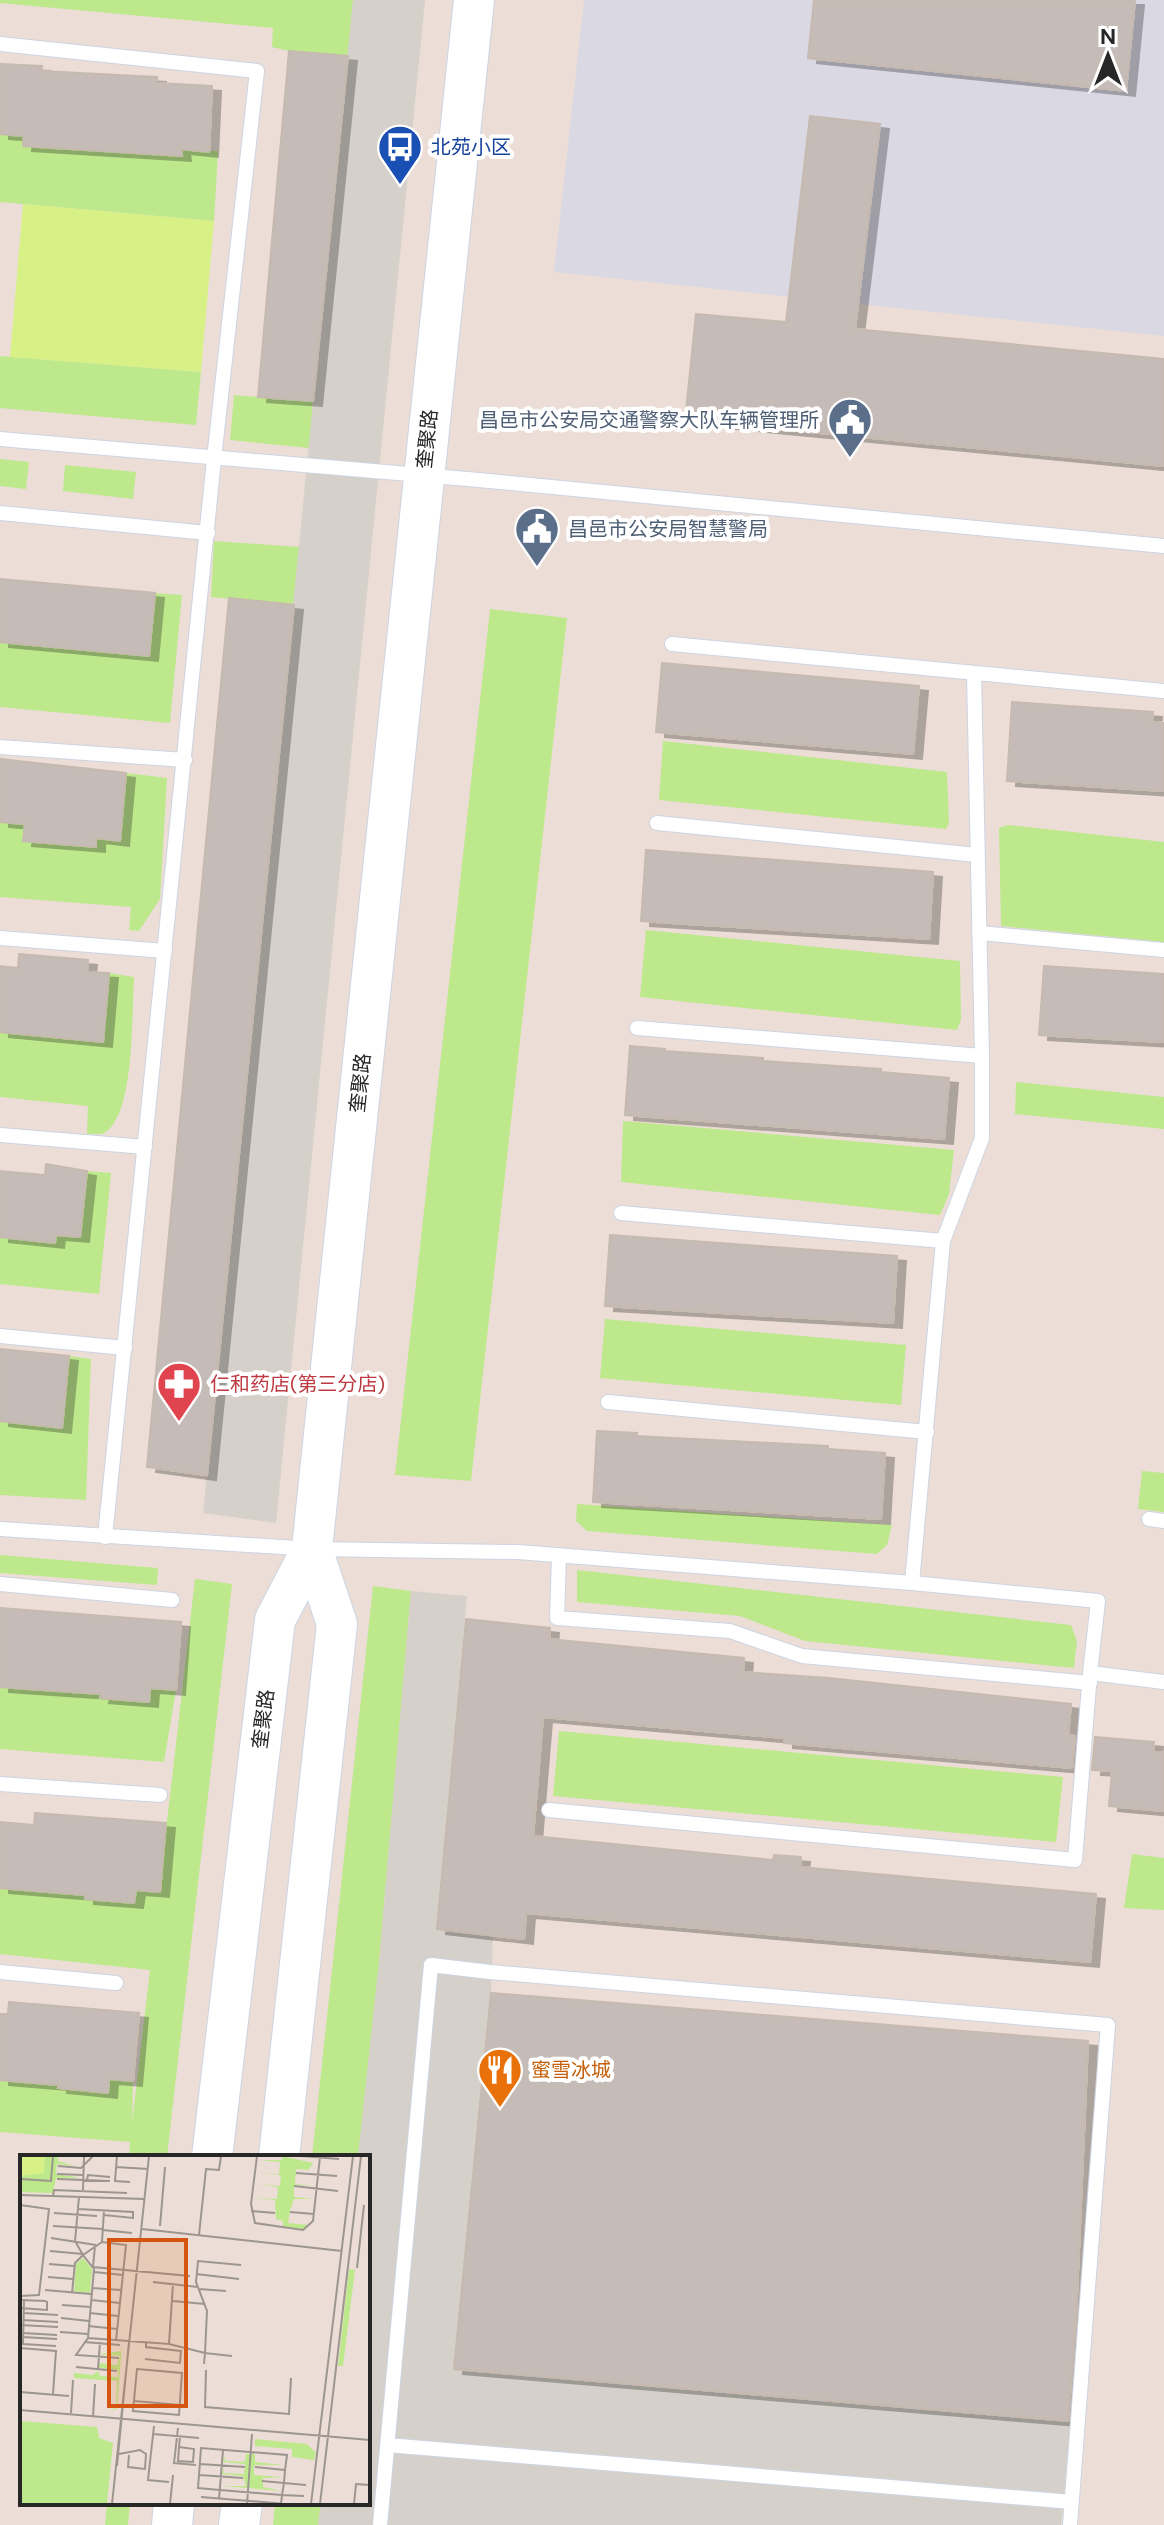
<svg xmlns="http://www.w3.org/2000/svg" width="1164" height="2525" font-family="'DM Sans','Noto Sans SC',sans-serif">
	<defs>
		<filter id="shadow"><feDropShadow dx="9" dy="5" stdDeviation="0" flood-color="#0004"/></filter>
	</defs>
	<rect width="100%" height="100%" fill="#ecded6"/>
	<path fill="#d9d8e3" d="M584,0H1164V336L554,272Z"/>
	<path fill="#bde88c" d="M0,0H353L348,56L289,51L272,47L273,28L0,3Z
		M0,134L24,136V146L84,150L137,144V154L181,156V149L218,151L214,221L0,202Z
		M0,356L201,372L196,425L0,408Z
		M234,395L313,401L309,448L230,440Z
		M0,459L29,462L26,489L0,486Z
		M65,465L136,472L133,499L63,491Z
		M214,541L300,547L294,605L211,597Z
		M155,593L182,595L170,723L0,707V642L149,656Z
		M490,609L567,618L471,1481L395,1475Z
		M663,741L947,772L949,823L946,829L659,800Z
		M126,773L167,778L160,899L139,931L129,930L131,907L0,897V822L25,824L24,841L95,847L96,838L119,841Z
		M1008,825L1164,842V942L1001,926L999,828Z
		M646,930L960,961L961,1020L957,1030L640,997Z
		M109,973L134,977C132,1014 134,1098 112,1126C109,1130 105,1132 102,1134H87L88,1106L0,1097V1032L102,1042Z
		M1016,1082L1164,1097V1129L1015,1114Z
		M623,1121L954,1150L949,1194L940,1215L621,1182Z
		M87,1171L111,1173L99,1294L0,1284V1237L55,1243L56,1235L80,1237Z
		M605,1319L906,1345L901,1405L600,1378Z
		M69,1356L91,1359L86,1500L0,1495V1421L62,1427Z
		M1142,1471L1164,1473V1512L1138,1509Z
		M577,1504L892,1525L887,1545L877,1554L587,1531L576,1521Z
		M0,1555L158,1568L157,1585L0,1573Z
		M577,1570L1071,1625L1077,1641L1074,1668L805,1641L740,1616L577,1602Z
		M195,1579L232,1584L167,2157H129L130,2142L0,2132V2080L60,2076L59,2089L107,2093L109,2079L133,2081L132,2123L150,1970L0,1954V1888L45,1892L47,1884L134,1903L135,1890L159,1891Z
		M373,1586L411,1591L379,1963L358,2157H312Z
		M101,1686V1699L149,1702L150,1688L176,1690L164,1762L0,1749V1687L61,1691Z
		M559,1731L1063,1777L1056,1842L553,1796Z
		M1132,1854L1164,1858V1910L1124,1908Z
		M107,2503H130L128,2525H105Z
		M275,2503H321L318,2525H273Z"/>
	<path fill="#d8f187" d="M23,204L214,221L201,372L10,357Z"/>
	<path fill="#d6d0ca" d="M353,0H425L276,1523L203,1513Z
		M411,1591L467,1596L437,1929L493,1935L491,1993L454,2369L1071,2421L1061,2525H318L321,2503H368V2157H358L379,1963Z"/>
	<path fill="#c6bcb7" stroke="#c6bab0" stroke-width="2" filter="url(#shadow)" d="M814,0H1135L1126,91L808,58Z
		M289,51L348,56L313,401L258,397Z
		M0,64L42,66L41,71L157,77V83L212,86L209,152L181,149L182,156L23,146L24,136L0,134Z
		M810,116L880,124L855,329L1164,359V466L685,420L696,314L786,322Z
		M0,579L155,593L149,656L0,642Z
		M229,598L294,605L207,1475L147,1467Z
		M662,663L919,686L913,754L656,732Z
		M1012,702L1153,712L1152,722L1164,723V791L1007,781Z
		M0,759L126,773L120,841L96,838V847L23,841L25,824L0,822Z
		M646,850L933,872L929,939L641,921Z
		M19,954L88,960L87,972L109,973L103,1042L0,1032V966L18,968Z
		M1044,966L1164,974V1042L1039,1035Z
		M630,1046L665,1049V1051L763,1058V1061L881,1069V1072L949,1078L944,1139L625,1115Z
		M46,1164L87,1171L80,1237L56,1235L55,1243L0,1237V1171L45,1175Z
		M610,1235L897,1256L893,1323L605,1306Z
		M0,1349L69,1356L62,1428L0,1421Z
		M597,1431L637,1433L636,1436L828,1446V1449L885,1453L881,1519L593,1502Z
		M0,1608L181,1622L176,1690L150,1688L149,1702L100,1698L101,1694L0,1687Z
		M466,1619L550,1628L549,1639L744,1658L743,1672L829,1678L1071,1704L1068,1735L1075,1736L1072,1768L784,1743V1738L543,1717L533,1836L773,1860L774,1855L801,1857L800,1867L1096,1894L1090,1962L526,1913L524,1939L437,1929Z
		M1095,1737L1154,1742L1153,1752H1164V1811L1109,1806L1112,1771L1092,1770Z
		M35,1813L166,1823L160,1892L136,1890L134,1903L85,1899V1895L0,1888V1822L34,1825Z
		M491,1993L1088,2041L1076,2318L1068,2421L454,2369Z
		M9,2002L139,2013L133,2081L109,2079L108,2093L58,2088L59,2085L0,2080V2014H8Z"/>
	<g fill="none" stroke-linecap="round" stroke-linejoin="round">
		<g stroke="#ccd4e2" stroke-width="16">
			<path id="lane" d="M0,44L257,71L214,459L105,1537
				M0,439L479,480L1164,546
				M0,513L208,533
				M672,644L1164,691
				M0,747L185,760
				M657,823L977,855
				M979,933L1164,950
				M0,938L165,951
				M637,1028L982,1056
				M0,1135L145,1147
				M621,1213L943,1241
				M0,1336L125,1348
				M608,1402L927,1432
				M1149,1519L1164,1521
				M0,1529L312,1549L518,1552L912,1583L943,1241L982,1138V1056L974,673
				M559,1556L557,1618L730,1631L802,1656L1090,1683
				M912,1583L1098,1601L1090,1673L1164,1682
				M0,1584L172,1600
				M0,1784L160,1795
				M549,1810L1075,1860L1090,1673
				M0,1972L116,1983
				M387,2445L1072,2502
				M380,2525L431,1965L490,1972L1108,2025L1070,2525"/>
		</g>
		<g stroke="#ccd4e2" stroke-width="42">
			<path id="secondary" d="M212,2157L275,1620L312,1549L474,0
				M279,2157L337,1624L312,1549
				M172,2525L174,2503
				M239,2525L242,2503"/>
		</g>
		<use href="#lane" stroke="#fff" stroke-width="14"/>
		<use href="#secondary" stroke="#fff" stroke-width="40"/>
	</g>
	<defs>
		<g id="bus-pin" transform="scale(2.3)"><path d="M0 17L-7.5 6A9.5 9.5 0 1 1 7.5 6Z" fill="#1a4fb4" stroke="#fff"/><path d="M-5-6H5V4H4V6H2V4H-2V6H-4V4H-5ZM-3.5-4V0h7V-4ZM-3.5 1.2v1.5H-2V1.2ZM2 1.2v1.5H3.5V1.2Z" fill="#fff"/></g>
		<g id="civic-pin" transform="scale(2.3)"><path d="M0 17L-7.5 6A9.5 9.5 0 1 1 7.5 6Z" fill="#5c6f8a" stroke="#fff"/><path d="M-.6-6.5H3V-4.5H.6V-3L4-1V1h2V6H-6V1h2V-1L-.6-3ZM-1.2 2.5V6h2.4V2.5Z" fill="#fff"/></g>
		<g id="pharmacy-pin" transform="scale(2.3)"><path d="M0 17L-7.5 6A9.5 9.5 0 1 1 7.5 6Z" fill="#e0444e" stroke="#fff"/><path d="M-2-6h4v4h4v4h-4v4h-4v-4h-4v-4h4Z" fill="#fff"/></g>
		<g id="restaurant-pin" transform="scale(2.3)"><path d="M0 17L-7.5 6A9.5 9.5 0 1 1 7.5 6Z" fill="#e8710a" stroke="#fff"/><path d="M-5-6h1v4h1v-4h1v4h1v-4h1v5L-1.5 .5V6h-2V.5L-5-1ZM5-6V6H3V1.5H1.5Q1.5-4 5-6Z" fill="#fff"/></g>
	</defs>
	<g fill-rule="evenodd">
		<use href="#bus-pin" x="400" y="147"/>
		<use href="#civic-pin" x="850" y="420"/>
		<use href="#civic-pin" x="537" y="529"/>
		<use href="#pharmacy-pin" x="179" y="1384"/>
		<use href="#restaurant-pin" x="500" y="2070"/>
	</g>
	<g text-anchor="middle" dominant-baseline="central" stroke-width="8" stroke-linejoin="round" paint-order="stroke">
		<g font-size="20" fill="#164399" stroke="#fff" text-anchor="start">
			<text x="431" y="147">北苑小区</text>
		</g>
		<g font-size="20" fill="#4e5e75" stroke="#fff" text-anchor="end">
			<text x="819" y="420">昌邑市公安局交通警察大队车辆管理所</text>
			<text x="568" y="529" text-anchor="start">昌邑市公安局智慧警局</text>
		</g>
		<g font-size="20" fill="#272727" stroke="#fff">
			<text transform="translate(427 439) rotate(-84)">奎聚路</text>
			<text transform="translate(360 1083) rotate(-84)">奎聚路</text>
			<text transform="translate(263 1719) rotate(-83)">奎聚路</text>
		</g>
		<g font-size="20" fill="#be3a42" stroke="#fff" text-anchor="start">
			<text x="210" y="1384">仁和药店(第三分店)</text>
		</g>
		<g font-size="20" fill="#c56008" stroke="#fff" text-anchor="start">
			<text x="531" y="2070">蜜雪冰城</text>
		</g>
	</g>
	<g transform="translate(20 2155)">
		<rect width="350" height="350" fill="#ecded6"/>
		<path d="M0,1H38V6L55,11L37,9L36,19L61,23H36L33,38L0,37ZM262,1L293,8L297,3L288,15L276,14L275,29L295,31L274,30V42L294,44H274L270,56L268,68L289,70L285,74L263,72V66L256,64L255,45L234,43L257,44L258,32L238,29L260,31L261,20L240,18L259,19L260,7L239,5H262ZM63,103L72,114L70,138L54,136L56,109ZM329,114L335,115L323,211H318ZM102,189L97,254L86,256L96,253L97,226L54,223V218L73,220L78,216L80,221L98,222V215L79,213V208L97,210L100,201L79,199L101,196ZM0,266L77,272L79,283L93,288L87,349H0ZM235,284L287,289L296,298L294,305L272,302V294L235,291ZM226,299H235V307L264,310H234V320L263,322L243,323V332L262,336L202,331H226L223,321L202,319L203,312L204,318L224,319L225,309L203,307L204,300L205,306L225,307Z" fill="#bde88c"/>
		<path d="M0,1H25L24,18L0,21Z" fill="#d8f187"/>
		<path fill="none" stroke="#9d9590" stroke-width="2" d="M97,1L95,26L110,27M237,1L231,49L235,68L283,75L293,66L300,2M281,1L319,4M38,11L61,13L73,1M96,12L128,14M276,18L317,21M37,19L63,20M0,24L31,26L33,1M37,24L90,26M67,25L68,20L90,22M274,31L318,36M63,35L64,1M0,40L124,44M33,41L34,35L107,38M0,50L29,54L19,140L0,141M58,54L113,57V63L84,60M84,55L82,87L63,100L74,114L68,183L149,189L153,129M231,56L255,58M270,57L294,59M34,58L77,61M33,71L83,74M140,71L145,12M122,74L322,96M83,75L112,78M179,80L186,14L199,15L201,1M31,83L76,90M82,87L106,90L96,186M75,91L73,112L170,121M30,96L63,99M29,109L54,111M337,113L344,50M74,117L103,120M176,119L219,124M28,122L53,124M133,127L178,132M72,133L101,135M179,134L206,136M25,135L71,139M52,138L55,108L63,100L55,86L59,42M0,145L26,146M71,145L100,148M153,146L185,149M42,150L70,152M0,153L27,155V146M4,158L38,160M70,158L98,161M41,163L69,166M3,165L38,167M0,170L38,172M68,171L97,174M40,177L68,179M3,178L37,180M3,182L37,184M68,183L56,200L99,203M64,187L100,190M126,187V192L161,196M2,189L36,191M3,189L4,145M149,189L185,198L187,156L176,127L178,106L221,110M0,193L36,196L33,239M125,204L160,208L161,195M184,209L185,198L212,201M56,212L97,216M78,214L80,187M117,214L162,218L159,260L113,256ZM186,215L185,252L269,259L271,223M0,237L49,241M114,246L160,250M0,255L350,285M51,258L53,225M73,262L75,229M134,271L128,325L149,327M158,273L154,308L176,310M133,279L179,283M159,292L174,294L173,307L158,306L159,292L160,282M99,299L120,295L126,299L125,314L108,312L109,300M180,309L225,312M97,311L109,187M235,312L265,315M179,320L223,323M242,326L286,330M181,342L266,349M199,344L203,295M92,349L129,1M150,349L153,320M227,349L232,279M261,349L262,340L264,328L265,315L267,300L181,293L178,333L200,335L262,340L284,341M291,349L333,1M300,349L341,1M334,349L336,329L350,330"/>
		<path fill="#d5540f" fill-opacity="0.15" stroke="#d5540f" stroke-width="4" d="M89,85H166V251H89Z"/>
		<rect width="350" height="350" fill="none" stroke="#272727" stroke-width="4"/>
	</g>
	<g transform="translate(1108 56)" stroke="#ffffff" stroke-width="6" paint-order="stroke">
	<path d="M0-6L14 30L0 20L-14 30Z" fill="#272727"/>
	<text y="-12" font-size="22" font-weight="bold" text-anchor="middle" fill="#272727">N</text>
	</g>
</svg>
